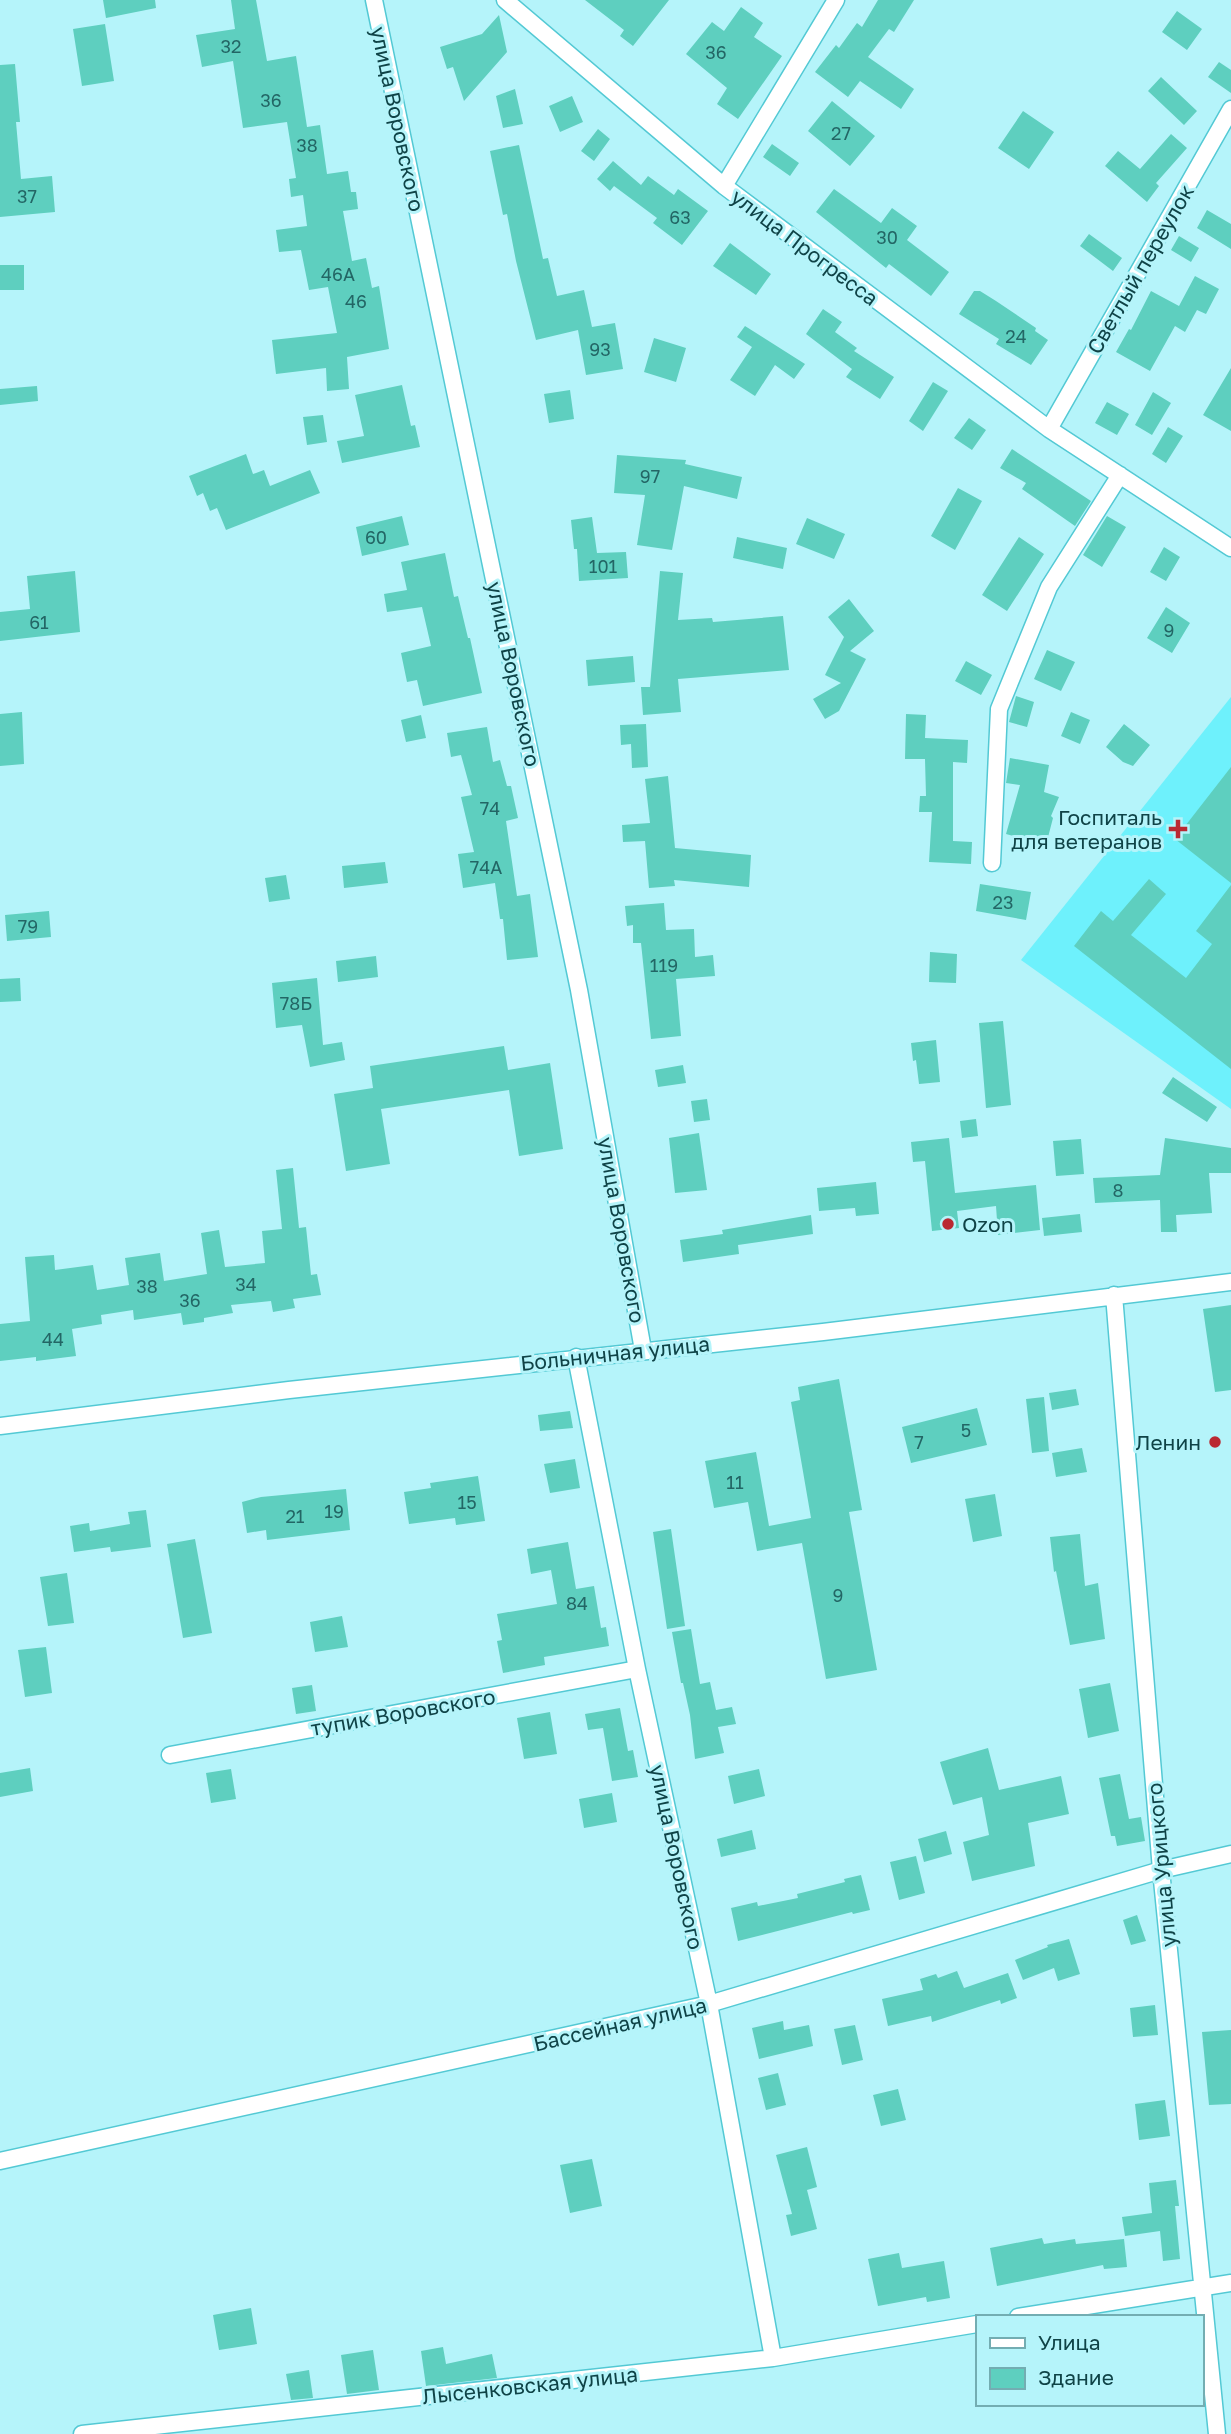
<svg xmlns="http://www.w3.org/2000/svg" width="1231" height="2434" font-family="'Golos Text',sans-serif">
	<rect width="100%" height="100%" fill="#b5f4fa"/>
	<path fill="#6ef1fc" d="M1231,697V1109L1021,960Z"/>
	<path fill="#5ecfbf" d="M103,0H155L156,8L106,18Z
		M231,0H256L267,61L296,56L307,127L320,125L327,174L348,171L351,192H356L358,209L343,211L352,261L366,258L372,288L379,286L389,349L347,357L349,389L327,391L326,368L276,374L272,340L337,333L328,287L309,290L301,250L279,252L276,230L307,226L303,195L291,197L289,179L296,178L287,122L243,128L233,61L202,67L196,35L235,29Z
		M585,0H669L633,46L620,36L624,30Z
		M878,0H914L894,32L889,29L868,57L914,89L901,109L860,81L848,97L815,72L836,45L839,48L857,23L862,27Z
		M741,7L763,23L754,37L782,56L738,119L717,104L727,88L686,54L712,22L724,31Z
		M1177,11L1202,29L1187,50L1162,32Z
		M499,15L507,52L464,101L453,67L447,69L440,47L482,34Z
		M105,24L114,81L82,86L73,29Z
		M1219,62L1231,70V93L1208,77Z
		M15,64L20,122H16L21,179L52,176L55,212L0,217V65Z
		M1161,77L1197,111L1184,125L1148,91Z
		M515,89L523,124L503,128L496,96Z
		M572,96L583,122L560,132L549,106Z
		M832,101L875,136L850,166L808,131Z
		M1023,111L1054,132L1029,169L998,148Z
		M598,129L610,139L594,161L581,151Z
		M1171,134L1187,148L1156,183L1159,186L1147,202L1105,166L1118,151L1140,169Z
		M772,144L799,163L790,176L763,157Z
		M519,145L543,259L548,258L557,296L584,290L592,327L615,323L623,369L586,375L578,330L536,340L516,261L507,214L503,215L490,151Z
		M613,161L641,185L648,176L674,195L678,189L708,211L682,245L653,223L657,218L614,186L610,191L597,179Z
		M834,189L881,223L892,208L917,226L907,240L949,272L931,296L889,264L886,268L816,212Z
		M1207,210L1231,224V249L1197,228Z
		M1089,234L1122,258L1113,271L1080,246Z
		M1179,236L1199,248L1191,262L1171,250Z
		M730,243L771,274L756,295L713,266Z
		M0,265H24V290H0Z
		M1195,276L1219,289L1206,314L1197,310L1185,332L1175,326L1150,371L1116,352L1129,329L1131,330L1151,291L1179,306Z
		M974,291H980L996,301L1036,328L1035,331L1048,340L1031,365L996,344L999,339L959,314Z
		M823,309L842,322L835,332L857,348L854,351L894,377L880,399L846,377L852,369L806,334Z
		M745,326L805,364L794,379L775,365L755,396L730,380L752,347L737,337Z
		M654,338L686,348L676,382L644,372Z
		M1231,368V431L1203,415Z
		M933,382L948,391L923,431L909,421Z
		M402,385L411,426L415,425L420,447L342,463L337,441L364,436L355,395Z
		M37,386L38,401L0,405V389Z
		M570,390L574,419L549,423L544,394Z
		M1153,392L1171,403L1152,435L1135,425Z
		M1107,402L1129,414L1117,435L1095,423Z
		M323,415L327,442L307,445L303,417Z
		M969,418L986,430L972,450L954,438Z
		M1168,427L1183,436L1166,463L1152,454Z
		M1012,449L1091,501L1075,526L1022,489L1026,483L1000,468Z
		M246,454L253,474L264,470L270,486L310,470L320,493L226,530L217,508L210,511L203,493L197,496L189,476Z
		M617,455L686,460L685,464L742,477L737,499L684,486L672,550L637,545L645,495L614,493Z
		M958,488L982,501L955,550L931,536Z
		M402,516L409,545L362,556L356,527Z
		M1107,516L1126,527L1102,567L1083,555Z
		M592,517L597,553L626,552L628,578L579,581L577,549H574L571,520Z
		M807,518L845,534L834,559L796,544Z
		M737,537L787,548L783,569L733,558Z
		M1019,537L1044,554L1007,611L982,595Z
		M1164,547L1180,557L1166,581L1150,572Z
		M445,553L454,597L458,596L468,638H470L482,693L423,706L417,680L407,682L401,653L431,646L422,607L387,612L384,594L407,590L401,562Z
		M75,571L80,632L0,641V612L30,609L27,576Z
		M660,571L683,573L678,620L712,618L713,622L783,616L789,670L678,679L681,712L643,715L641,687H650Z
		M849,599L874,631L850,651L866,659L839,711L825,719L813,699L841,683L825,675L844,637L828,617Z
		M1166,607L1190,623L1172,653L1147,638Z
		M1047,650L1075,662L1061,691L1034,679Z
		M633,656L635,682L588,686L586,660Z
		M966,661L992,675L981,695L955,681Z
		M1016,696L1034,702L1027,727L1009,722Z
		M22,712L24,764L0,766V714Z
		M1071,712L1090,720L1080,744L1061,736Z
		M906,714L926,715L925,738L968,740L967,763L953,762V841L972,842L971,864L929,862L932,812H919L920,796H926L925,759H905Z
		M421,715L426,738L406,742L401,720Z
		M646,724L648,767L632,768L631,744L621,745L620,725Z
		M1124,724L1150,745L1133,766L1123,762L1106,747Z
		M487,727L493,762L500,760L507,786H511L518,818L506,821L517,896L530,894L538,957L507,960L503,919H500L495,883L463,888L458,854L474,852L461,797L472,795L461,755L451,757L447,733Z
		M1010,758L1049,765L1044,792L1059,797L1051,816L1053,818L1046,845L1006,834L1020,785L1006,783Z
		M1231,767V883L1175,839Z
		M668,776L675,848L751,855L749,887L674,880L675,886L649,888L645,841L623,842L622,825L650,823L645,779Z
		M385,862L388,883L344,888L342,866Z
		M286,875L290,899L269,902L265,878Z
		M1149,879L1166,894L1131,935L1186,978L1212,944L1196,931L1231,885V1069L1074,946L1101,911L1113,921Z
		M980,884L1031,892L1026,920L976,911Z
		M664,903L666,930L694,929L695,957L713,955L715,976L676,979L681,1036L651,1039L641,943H633V925L627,926L625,906Z
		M49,911L51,937L7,941L5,915Z
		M930,952L957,954L956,983L929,982Z
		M376,956L378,977L338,982L336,961Z
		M20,978L21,1001L0,1002V979Z
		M317,978L323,1045L342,1042L345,1060L310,1067L302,1025L276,1028L272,983Z
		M1003,1021L1011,1105L986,1108L979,1023Z
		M936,1040L940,1082L919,1084L916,1060L913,1061L911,1043Z
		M504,1046L508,1070L550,1063L563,1149L519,1156L509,1090L381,1109L390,1164L346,1171L334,1094L373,1088L370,1066Z
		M683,1065L686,1083L658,1087L655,1070Z
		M1173,1077L1217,1107L1207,1122L1162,1093Z
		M707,1099L710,1120L694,1122L691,1101Z
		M976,1119L978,1136L962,1138L960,1121Z
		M699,1133L707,1190L675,1193L669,1138Z
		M949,1138L955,1193L1036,1185L1040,1230L998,1235L996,1206L957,1211L959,1228L932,1231L925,1161L913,1162L911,1142Z
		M1165,1138L1231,1148V1173H1209L1212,1213L1176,1215L1177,1232H1161L1160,1200L1095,1203L1093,1178L1160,1175Z
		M1081,1139L1084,1174L1056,1176L1053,1141Z
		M293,1168L299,1228L306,1227L311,1275L317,1274L321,1295L293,1299L295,1308L273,1312L271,1301L231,1305L233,1313L204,1318V1322L183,1325L181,1313L134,1320L133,1310L101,1315L102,1324L72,1329L76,1356L36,1361V1357L0,1361V1324L30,1321L25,1257L54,1255L55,1270L93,1265L97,1290L129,1285L125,1258L160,1253L164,1281L207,1274L201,1233L219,1230L225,1267L265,1263L262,1231L282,1229L276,1170Z
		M876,1182L879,1214L856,1216L855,1208L819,1211L817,1188Z
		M1080,1214L1082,1232L1044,1236L1042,1218Z
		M811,1215L813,1234L738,1245L739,1254L683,1262L680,1240L723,1234L722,1230Z
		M1231,1305V1390L1215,1392L1203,1309Z
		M839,1379L862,1510L849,1512L877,1670L826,1679L802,1543L757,1551L748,1502L714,1508L705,1461L756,1452L769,1526L811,1518L791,1402L800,1400L798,1387Z
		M1076,1389L1079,1405L1052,1410L1049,1393Z
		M1044,1397L1049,1451L1032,1453L1026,1399Z
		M977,1408L987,1445L911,1463L902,1427Z
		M570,1411L573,1428L540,1431L538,1415Z
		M1082,1448L1087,1472L1056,1477L1052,1453Z
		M575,1459L580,1488L550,1493L544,1464Z
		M478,1476L485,1521L456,1525L455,1518L409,1524L404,1492L431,1488L430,1483Z
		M346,1489L350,1530L267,1540L266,1530L247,1533L242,1502L261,1497Z
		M995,1494L1002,1536L973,1542L965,1499Z
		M146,1510L151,1547L111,1552L110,1547L74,1552L70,1526L89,1523L90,1531L130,1524L128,1512Z
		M671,1529L685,1626L667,1629L653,1532Z
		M1080,1534L1085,1586L1098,1583L1105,1639L1070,1645L1056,1571L1054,1572L1050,1537Z
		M195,1539L212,1633L183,1638L167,1544Z
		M568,1542L576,1589L594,1586L601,1628L606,1627L609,1646L544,1657L545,1665L503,1673L497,1641L502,1640L497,1614L557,1604L551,1570L531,1574L527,1549Z
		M67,1573L74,1623L48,1626L40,1577Z
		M342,1616L348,1647L315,1652L310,1622Z
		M691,1629L700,1684L710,1682L716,1710L732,1707L736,1724L718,1727L724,1753L695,1759L690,1715L683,1683H681L672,1632Z
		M46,1647L52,1693L25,1697L18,1650Z
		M1110,1683L1119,1731L1088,1738L1079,1689Z
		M312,1685L316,1711L296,1714L292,1688Z
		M620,1708L628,1751L633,1750L638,1777L612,1781L603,1728L588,1730L585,1714Z
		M550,1712L557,1754L524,1759L517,1718Z
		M988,1748L999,1790L1061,1776L1069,1814L1028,1823L1035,1866L972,1881L963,1842L989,1835L982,1797L953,1805L940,1762Z
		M30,1768L33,1791L0,1797V1773Z
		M231,1769L236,1799L211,1803L206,1773Z
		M759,1769L765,1796L734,1804L728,1776Z
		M1120,1774L1129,1819L1141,1817L1145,1841L1117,1846L1115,1836H1111L1099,1778Z
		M612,1793L617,1822L584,1828L579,1799Z
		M752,1830L756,1849L721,1857L717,1839Z
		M946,1831L952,1854L924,1862L918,1839Z
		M916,1856L925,1893L899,1900L890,1862Z
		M861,1875L870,1910L853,1914L852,1912L738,1941L731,1908L757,1902L758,1906L798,1898L797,1894L845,1882L844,1879Z
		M1137,1915L1146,1941L1131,1945L1123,1920Z
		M1069,1939L1080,1974L1058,1981L1054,1968L1023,1980L1015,1960L1048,1947L1047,1945Z
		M957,1971L964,1988L1008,1973L1017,1998L1001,2004L1000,2000L932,2022L931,2016L888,2026L882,1999L923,1990L920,1979L936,1974L938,1978Z
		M1155,2005L1158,2035L1133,2037L1130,2008Z
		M783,2021L784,2030L809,2025L813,2046L759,2059L752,2028Z
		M855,2025L863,2060L842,2065L834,2029Z
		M1231,2030V2104L1209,2105L1202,2032Z
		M778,2073L786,2105L766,2110L758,2078Z
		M898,2089L906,2120L881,2126L873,2095Z
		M1165,2100L1170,2136L1139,2140L1135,2104Z
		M807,2147L817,2187L807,2190L817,2229L791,2236L786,2215L792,2214L776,2155Z
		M592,2159L602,2206L570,2213L560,2165Z
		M1176,2180L1179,2206H1175L1180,2259L1163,2261L1160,2231L1125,2236L1122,2217L1152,2213L1149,2183Z
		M1042,2238L1044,2244L1075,2239L1076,2244L1124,2239L1127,2267L1104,2269L1103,2265L997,2286L990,2248Z
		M899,2253L902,2268L944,2261L950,2298L927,2302L926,2297L878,2306L868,2259Z
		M251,2308L257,2344L219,2350L213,2315Z
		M443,2347L446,2364L492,2354L497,2378L426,2386L421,2351Z
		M373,2350L379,2390L347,2394L341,2355Z
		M309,2370L313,2398L291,2400L286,2374Z"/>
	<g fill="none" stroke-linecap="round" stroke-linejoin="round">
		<g stroke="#53c9d4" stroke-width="19">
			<path id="minor" d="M374,0L579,990L643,1350
				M505,0L724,186L1049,429L1231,548
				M724,186L836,0
				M1049,429L1231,109
				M992,863L999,709L1049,587L1120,475
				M1114,1295L1161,1870L1217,2434
				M576,1357L637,1669L709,2004L773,2358
				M0,1426L289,1390L823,1332L1231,1282
				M170,1755L637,1669
				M0,2161L709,2004L1161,1870L1231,1854
				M1018,2317L1231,2283
				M82,2434L773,2358L977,2324"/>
		</g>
		<use href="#minor" stroke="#fff" stroke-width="16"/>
	</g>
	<g fill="#ba2932" stroke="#b5f4fa" stroke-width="2.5">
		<path d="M1174.5 818.5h7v7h7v7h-7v7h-7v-7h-7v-7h7z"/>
		<circle cx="948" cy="1224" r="7"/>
		<circle cx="1215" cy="1442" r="7"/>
	</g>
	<g text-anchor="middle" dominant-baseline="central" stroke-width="6" stroke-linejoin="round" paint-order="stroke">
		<g font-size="18" fill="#236665">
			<text x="231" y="46">32</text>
			<text x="716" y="52">36</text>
			<text x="271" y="100">36</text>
			<text x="841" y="133">27</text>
			<text x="307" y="145">38</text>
			<text x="27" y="196">37</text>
			<text x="680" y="217">63</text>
			<text x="887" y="237">30</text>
			<text x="338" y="274">46А</text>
			<text x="356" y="301">46</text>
			<text x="1016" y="336">24</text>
			<text x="600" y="349">93</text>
			<text x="650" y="476">97</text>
			<text x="376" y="537">60</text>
			<text x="603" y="566">101</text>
			<text x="39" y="622">61</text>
			<text x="1169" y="630">9</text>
			<text x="490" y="808">74</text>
			<text x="486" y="867">74А</text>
			<text x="1003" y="902">23</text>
			<text x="28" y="926">79</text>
			<text x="664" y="965">119</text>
			<text x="296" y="1003">78Б</text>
			<text x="1118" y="1190">8</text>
			<text x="246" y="1284">34</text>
			<text x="147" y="1286">38</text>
			<text x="190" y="1300">36</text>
			<text x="53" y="1339">44</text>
			<text x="966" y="1430">5</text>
			<text x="919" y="1442">7</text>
			<text x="735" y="1482">11</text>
			<text x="467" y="1502">15</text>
			<text x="334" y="1511">19</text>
			<text x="295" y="1516">21</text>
			<text x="838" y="1595">9</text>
			<text x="577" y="1603">84</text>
		</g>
		<g font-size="21" fill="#0f4347" stroke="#b5f4fa">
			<text transform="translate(398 119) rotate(78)">улица Воровского</text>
			<text transform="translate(805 247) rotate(37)">улица Прогресса</text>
			<text transform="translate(1140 269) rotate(-60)">Светлый переулок</text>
			<text transform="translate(514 674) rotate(78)">улица Воровского</text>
			<text transform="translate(622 1230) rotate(80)">улица Воровского</text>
			<text transform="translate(615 1353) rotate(-6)">Больничная улица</text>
			<text transform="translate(403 1712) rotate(-10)">тупик Воровского</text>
			<text transform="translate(677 1857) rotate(78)">улица Воровского</text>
			<text transform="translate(1161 1865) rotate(-95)">улица Урицкого</text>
			<text transform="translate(620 2024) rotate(-13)">Бассейная улица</text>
			<text transform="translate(530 2385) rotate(-6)">Лысенковская улица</text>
		</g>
		<g font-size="21" fill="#0f4347" stroke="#b5f4fa" text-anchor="end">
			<text x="1162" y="817">Госпиталь<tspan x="1162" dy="24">для ветеранов</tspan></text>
			<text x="962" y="1224" text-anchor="start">Ozon</text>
			<text x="1201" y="1442">Ленин</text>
		</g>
	</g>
	<rect x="976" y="2315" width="228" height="91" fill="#b5f4fa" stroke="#73adb2" stroke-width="2"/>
	<rect x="990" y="2338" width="35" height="10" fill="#ffffff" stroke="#73adb2" stroke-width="2"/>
	<text x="1038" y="2350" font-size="21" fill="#0f4347">Улица</text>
	<rect x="990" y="2368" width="35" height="21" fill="#5ecfbf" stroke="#73adb2" stroke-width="2"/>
	<text x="1038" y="2385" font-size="21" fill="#0f4347">Здание</text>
</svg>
